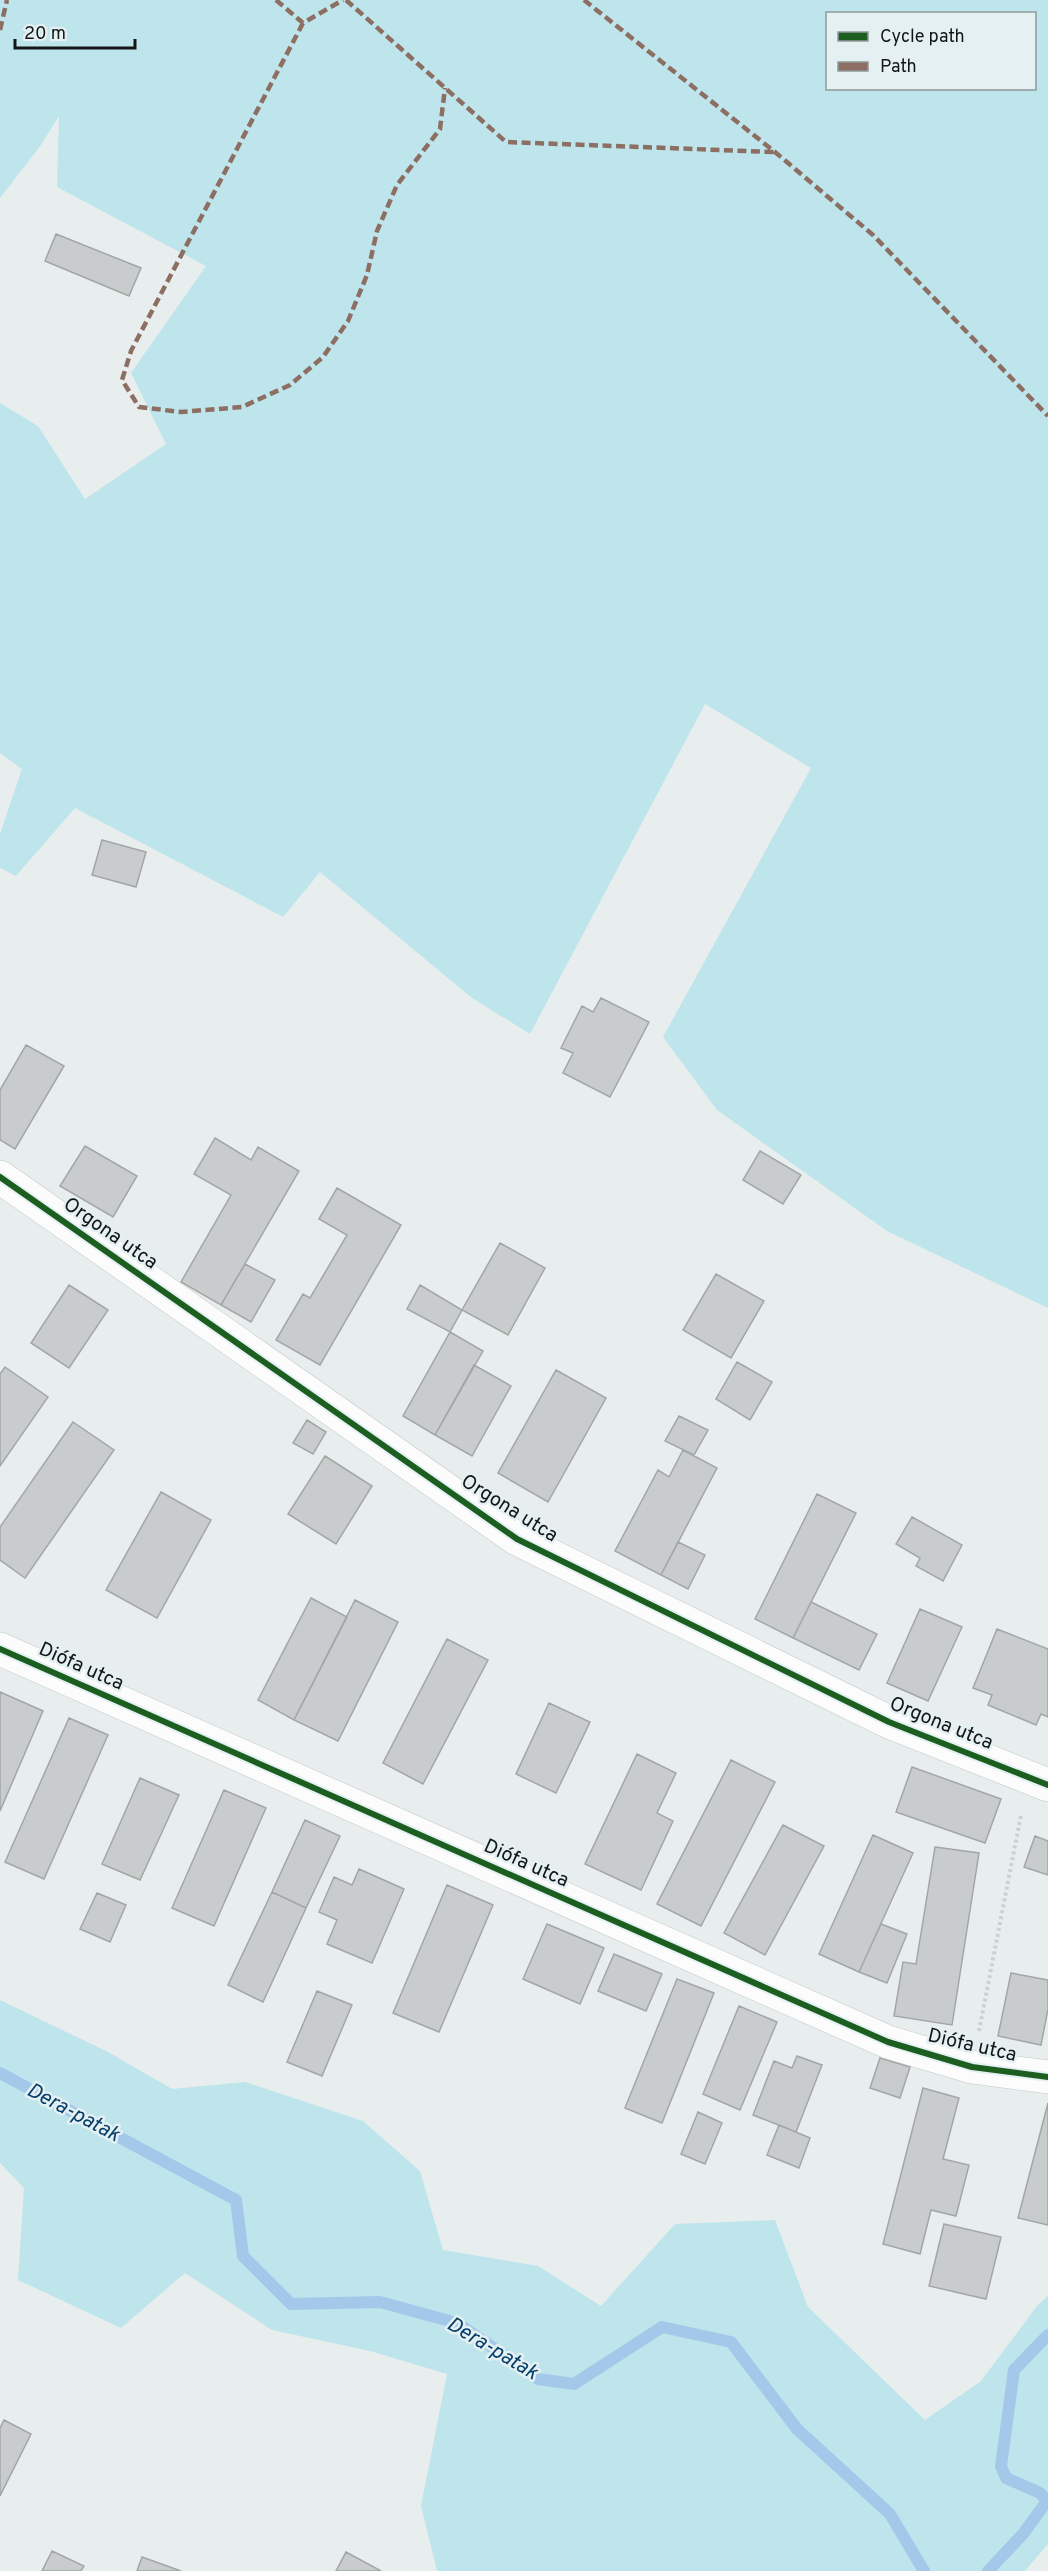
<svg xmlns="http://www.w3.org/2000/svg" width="1048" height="2571" font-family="Overpass,sans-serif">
	<rect width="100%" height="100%" fill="#e8eeee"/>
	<path fill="#bde5eb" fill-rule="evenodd" d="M0,0H1048V1308L887,1231L717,1110L663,1037L811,768L705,704L530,1034L472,998L320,872L283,917L75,808L16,876L0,868V834L22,769L0,753V403L38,426L85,499L166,444L131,373L206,266L57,187L59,116L41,145L0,198ZM828,14H1034V88H828Z
		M0,2000L108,2052L172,2089L245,2082L363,2121L420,2171L443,2250L538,2266L601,2306L675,2224L775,2220L808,2307L925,2420L981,2381L1037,2306L1048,2296V2544L1025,2571H437L421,2506L447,2374L370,2351L272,2330L185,2273L121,2328L18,2280L24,2188L0,2163Z"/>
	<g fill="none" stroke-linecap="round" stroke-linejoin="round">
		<path stroke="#a4c8ea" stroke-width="12" d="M0,2073L236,2200L243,2256L291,2304L380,2302L457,2323L538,2379L574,2384L662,2327L731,2342L797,2429L890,2514L924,2571
			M988,2571L1023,2534L1047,2501L1040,2493L1006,2478L1001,2466L1014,2370L1048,2335"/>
	</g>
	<path fill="#c8cccc" stroke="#a2a7a6" stroke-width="1.5" d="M56,234L141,268L129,296L45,261Z
		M102,840L146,852L136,887L92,875Z
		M601,998L649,1022L610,1097L563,1073L573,1053L561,1048L582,1006L593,1012Z
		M26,1045L64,1066L15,1149L0,1140V1090Z
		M215,1138L251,1160L258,1147L299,1171L221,1305L181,1282L231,1195L194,1174Z
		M85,1146L137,1176L113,1217L60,1186Z
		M760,1151L801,1175L783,1204L743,1180Z
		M337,1188L401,1225L320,1365L276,1340L303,1294L310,1298L347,1235L319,1219Z
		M500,1243L545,1268L508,1335L462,1310Z
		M245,1264L275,1280L251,1322L221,1305Z
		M716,1274L764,1301L731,1358L683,1330Z
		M69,1285L108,1310L69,1368L31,1343Z
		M420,1285L462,1310L450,1332L407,1309Z
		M450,1332L483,1351L435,1435L403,1416Z
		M737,1362L772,1382L750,1420L716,1399Z
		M474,1365L511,1386L472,1456L435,1435Z
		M5,1367L48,1397L0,1466V1374Z
		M556,1370L606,1398L548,1502L498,1473Z
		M679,1416L708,1430L694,1455L665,1441Z
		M307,1420L326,1432L313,1454L293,1443Z
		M73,1422L114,1450L25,1578L0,1560V1527Z
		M683,1450L717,1468L661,1575L615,1551L658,1470L669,1477Z
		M325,1456L372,1486L336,1544L288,1514Z
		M161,1492L211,1520L157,1618L106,1590Z
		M817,1494L856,1513L793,1638L755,1619Z
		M912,1517L962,1545L943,1581L916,1566L920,1558L896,1544Z
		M678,1542L705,1555L688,1589L661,1575Z
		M311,1598L347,1617L294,1720L258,1700Z
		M355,1600L398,1622L338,1741L294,1720Z
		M811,1602L877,1634L859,1670L793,1638Z
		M920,1609L962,1627L928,1701L887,1683Z
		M997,1629L1048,1649V1717L1041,1714L1036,1725L988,1705L992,1695L973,1688Z
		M447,1639L488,1660L423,1784L383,1763Z
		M0,1692L43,1711L0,1811Z
		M549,1703L590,1722L556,1793L516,1774Z
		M69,1718L108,1735L44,1879L5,1862Z
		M637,1754L676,1773L657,1813L673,1821L641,1890L585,1864Z
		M731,1760L775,1782L701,1926L657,1904Z
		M912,1767L1001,1799L985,1843L896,1812Z
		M140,1778L179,1795L140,1880L102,1864Z
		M224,1790L266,1808L214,1926L172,1908Z
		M305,1820L340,1836L306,1908L272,1892Z
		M783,1825L824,1846L765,1955L724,1933Z
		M873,1835L913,1853L859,1972L819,1954Z
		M1035,1836L1048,1841V1875L1024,1867Z
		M935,1847L979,1853L952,2025L894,2016L903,1962L916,1964Z
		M359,1869L404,1889L372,1963L327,1944L337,1920L319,1912L334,1877L352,1885Z
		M447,1885L493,1905L439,2032L393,2013Z
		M272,1892L306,1908L263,2002L228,1985Z
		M97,1893L126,1905L110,1942L80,1929Z
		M547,1924L604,1948L580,2004L523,1979Z
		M881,1924L907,1934L887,1983L859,1972Z
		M614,1954L662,1974L646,2011L598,1991Z
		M1011,1973L1048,1980V2009L1041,2045L998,2036Z
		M677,1979L714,1993L662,2123L625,2108Z
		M317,1991L352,2005L322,2076L287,2062Z
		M739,2006L777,2022L740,2110L703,2094Z
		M797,2056L822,2065L796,2132L753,2115L774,2061L792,2068Z
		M880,2058L910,2067L900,2098L870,2088Z
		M923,2088L959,2098L943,2159L969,2165L956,2216L931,2210L920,2254L883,2244Z
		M1048,2103V2225L1018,2218Z
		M698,2112L722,2123L705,2164L681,2154Z
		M779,2125L810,2138L799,2168L767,2155Z
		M944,2224L1001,2237L986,2299L929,2286Z
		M4,2420L31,2434L0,2496V2428Z
		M52,2551L84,2566L81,2571H42Z
		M346,2552L381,2571H336Z
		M142,2557L181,2571H137Z"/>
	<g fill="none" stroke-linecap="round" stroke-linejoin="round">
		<g stroke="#c3c8c8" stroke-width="34">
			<path id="street" d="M0,1177L517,1539L889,1722L1048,1785
				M0,1649L888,2042L972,2067L1048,2077"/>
		</g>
		<path stroke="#ced0d0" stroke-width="4" stroke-dasharray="3 3" stroke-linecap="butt" d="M979,2031L1021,1815"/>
		<use href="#street" stroke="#fcfcfc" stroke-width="33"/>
		<path stroke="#8d6e63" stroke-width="4.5" stroke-dasharray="9 4.5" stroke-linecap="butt" d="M276,0L303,23L343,0
			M346,0L506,142L774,152
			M584,0L775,152L873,235L1048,416
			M303,23L131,351L122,380L139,407L181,412L242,407L290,385L323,357L348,321L367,275L377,231L397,185L440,129L445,88
			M0,30L7,0"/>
		<g stroke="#e4f0f2" stroke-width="10">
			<path id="cycleway" d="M0,1177L517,1539L889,1722L1048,1785
				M0,1649L888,2042L972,2067L1048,2077"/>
		</g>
		<use href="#cycleway" stroke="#1b5e20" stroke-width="6"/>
	</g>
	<g text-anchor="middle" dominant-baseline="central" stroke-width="5" stroke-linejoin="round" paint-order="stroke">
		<g font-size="20" fill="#121617" stroke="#e4f0f2">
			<text transform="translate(110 1234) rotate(35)">Orgona utca</text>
			<text transform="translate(509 1509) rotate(32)">Orgona utca</text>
			<text transform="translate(81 1667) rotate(24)">Diófa utca</text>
			<text transform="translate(941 1724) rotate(22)">Orgona utca</text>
			<text transform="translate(526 1864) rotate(24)">Diófa utca</text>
			<text transform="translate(972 2046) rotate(13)">Diófa utca</text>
		</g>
		<g font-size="21" font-style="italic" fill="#073f6c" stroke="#e4f0f2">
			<text transform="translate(73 2113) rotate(28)">Dera-patak</text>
			<text transform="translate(492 2349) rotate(31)">Dera-patak</text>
		</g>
	</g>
	<rect x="826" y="12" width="210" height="78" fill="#e4f0f2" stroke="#90999a" stroke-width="1.5"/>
	<rect x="838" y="32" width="30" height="9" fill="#1b5e20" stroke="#90999a" stroke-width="1.5"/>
	<text x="880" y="42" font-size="18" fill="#121617">Cycle path</text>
	<rect x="838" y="62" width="30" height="9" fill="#8d6e63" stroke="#90999a" stroke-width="1.5"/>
	<text x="880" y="72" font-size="18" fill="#121617">Path</text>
	<path d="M15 39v9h120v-9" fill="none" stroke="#121617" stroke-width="3"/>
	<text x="24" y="39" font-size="18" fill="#121617" stroke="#e4f0f2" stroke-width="4.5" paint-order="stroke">20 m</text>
</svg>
